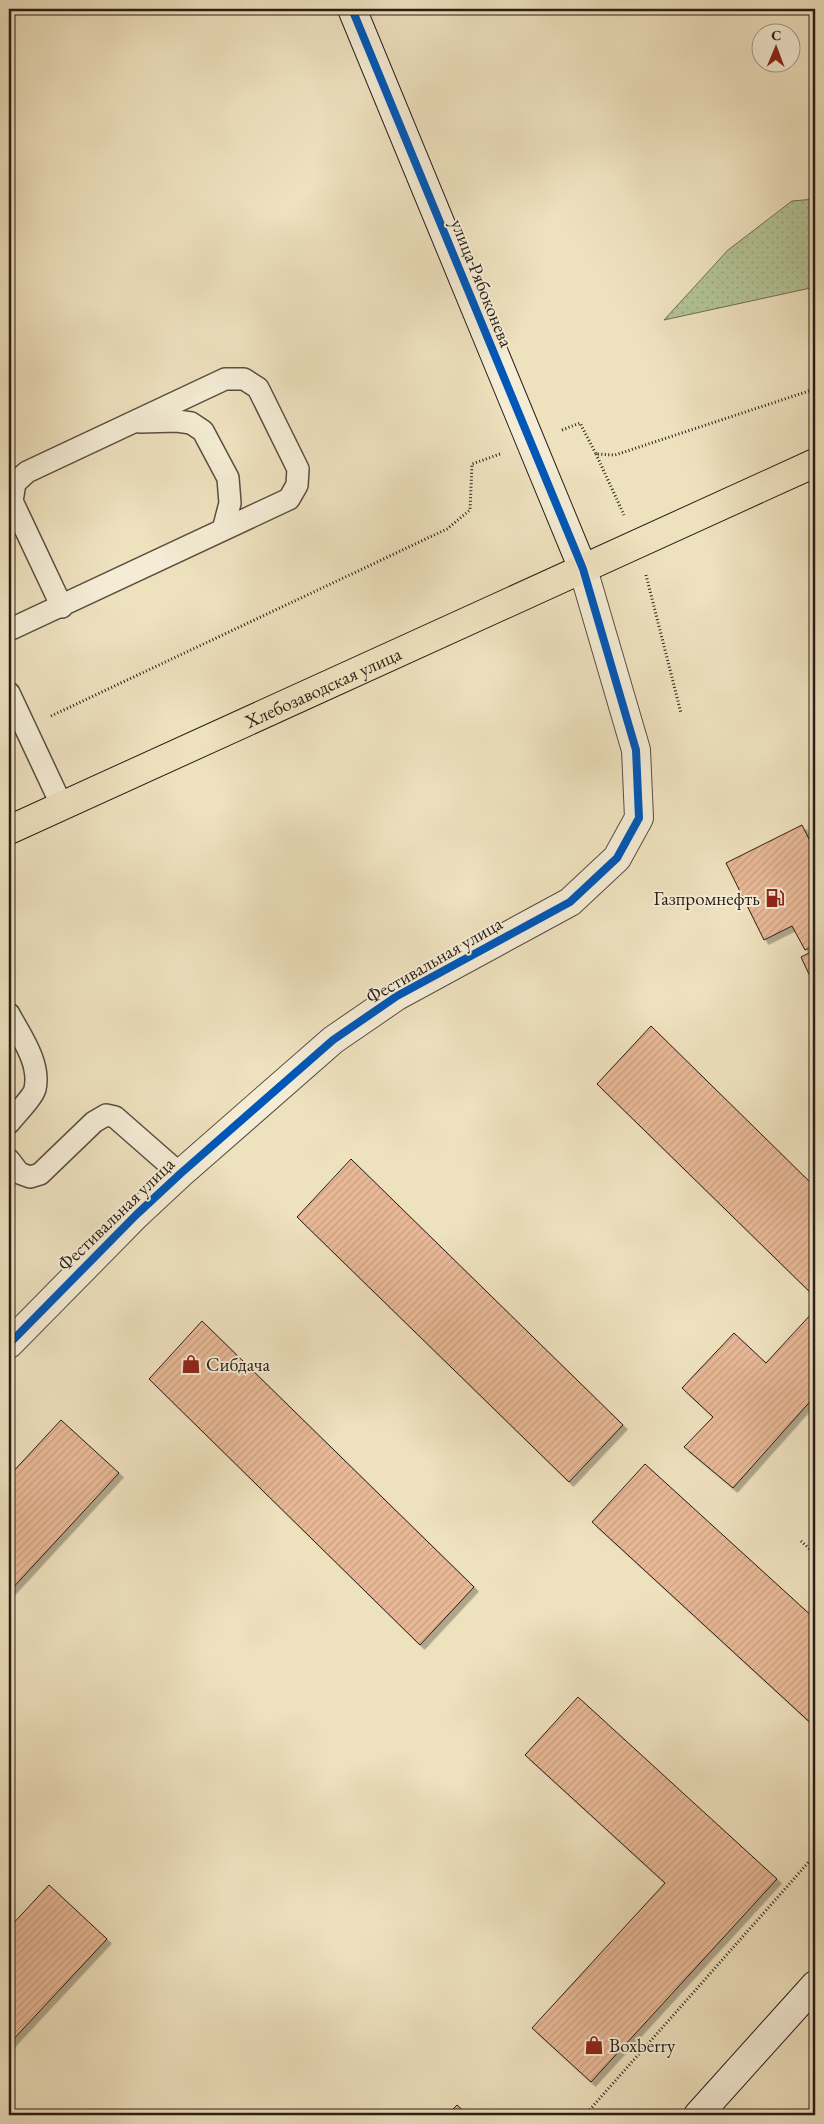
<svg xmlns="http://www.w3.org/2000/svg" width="824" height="2124" font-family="'EB Garamond',serif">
	<defs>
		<pattern id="grass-dots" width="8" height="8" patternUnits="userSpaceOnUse" patternTransform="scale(1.25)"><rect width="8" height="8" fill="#b3c496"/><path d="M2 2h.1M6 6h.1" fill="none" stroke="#9aa881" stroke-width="1.8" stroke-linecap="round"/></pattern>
		<pattern id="building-hatch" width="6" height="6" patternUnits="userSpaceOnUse" patternTransform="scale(1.25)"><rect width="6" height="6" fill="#e9b997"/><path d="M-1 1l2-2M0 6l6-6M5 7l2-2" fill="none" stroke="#c89f81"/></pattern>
		<filter id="shadow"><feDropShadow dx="4.5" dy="4.5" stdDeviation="0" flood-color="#0004"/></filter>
	</defs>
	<rect width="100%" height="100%" fill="#eee1be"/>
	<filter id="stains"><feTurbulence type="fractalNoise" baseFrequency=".004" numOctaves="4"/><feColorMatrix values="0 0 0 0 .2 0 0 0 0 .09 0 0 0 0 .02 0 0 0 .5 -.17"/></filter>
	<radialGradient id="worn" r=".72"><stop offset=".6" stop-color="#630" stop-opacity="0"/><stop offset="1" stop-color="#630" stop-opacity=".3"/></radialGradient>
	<path fill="url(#grass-dots)" stroke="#6e7056" d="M815,199V287L664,320L728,250L792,201Z"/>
	<path fill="url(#building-hatch)" stroke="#2a1d16" filter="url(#shadow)" d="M802,825L815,851V916L813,917L815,921V945L805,950L792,926L764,940L726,863Z
		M815,950V984L814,985L801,957Z
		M651,1026L815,1187V1297L597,1084Z
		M351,1159L623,1425L569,1482L297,1217Z
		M814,1311L815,1396L733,1488L684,1447L713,1417L682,1388L734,1333L766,1363Z
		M202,1321L474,1587L420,1645L149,1379Z
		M61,1420L119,1473L9,1592V1476Z
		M645,1464L815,1619V1727L592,1522Z
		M578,1697L777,1879L591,2082L532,2028L665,1883L525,1755Z
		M49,1885L107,1939L9,2044V1928Z
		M457,2105L468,2115H447Z"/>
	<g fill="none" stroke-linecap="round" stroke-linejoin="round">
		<g stroke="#5b4e40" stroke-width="24">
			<path id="lane" d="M140,422L177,421L191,423L203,431L228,478L230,503L223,530
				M9,630L289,499L297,485L298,469L258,388L244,379H225L27,472L15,483L12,501L62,607
				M9,693L62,806
				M9,1014C20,1035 41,1063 35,1089C33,1097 15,1115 9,1123
				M9,1160L19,1173L30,1177L40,1174L94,1122L106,1115L115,1117L180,1174"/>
		</g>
		<g stroke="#5b4e40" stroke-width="30">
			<path id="street" d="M9,1344L136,1215L180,1174L333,1040L397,996L570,902L617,858L639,818L636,750L583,569"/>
		</g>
		<g stroke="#2a1d16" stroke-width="30">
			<path id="secondary" d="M352,9L583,569
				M698,2115L815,1985"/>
		</g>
		<g stroke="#2a1d16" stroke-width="30">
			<g id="primary">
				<path id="s1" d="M9,830L815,463"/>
			</g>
		</g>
		<path stroke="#2a1d16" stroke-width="3" stroke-dasharray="1 2.5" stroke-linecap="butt" d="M562,430L580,423L596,454L615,455L815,389
			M596,454L624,515
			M646,575L681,713
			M51,716L447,529L470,510L472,464L500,454
			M801,1541L815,1554
			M585,2115L815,1855"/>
		<use href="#lane" stroke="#f4ecd5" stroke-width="21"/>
		<use href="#street" stroke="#f4ecd5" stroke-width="28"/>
		<use href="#secondary" stroke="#f4ecd5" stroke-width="28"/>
		<use href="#primary" stroke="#eee1be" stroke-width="28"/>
		<g stroke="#f4ecd5" stroke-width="11">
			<path id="cycleway" d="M9,1344L136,1215L180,1174L333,1040L397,996L570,902L617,858L639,818L636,750L583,569L352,9"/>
		</g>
		<use href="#cycleway" stroke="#0057b8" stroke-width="8"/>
	</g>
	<defs>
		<g id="fuel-bare" transform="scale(1.5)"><path d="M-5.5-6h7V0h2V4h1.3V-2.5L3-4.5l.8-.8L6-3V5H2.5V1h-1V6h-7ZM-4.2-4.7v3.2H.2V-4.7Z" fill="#8f2418" stroke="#f4ecd5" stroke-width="2.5" paint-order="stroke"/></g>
		<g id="shop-bare" transform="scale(1.5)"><path d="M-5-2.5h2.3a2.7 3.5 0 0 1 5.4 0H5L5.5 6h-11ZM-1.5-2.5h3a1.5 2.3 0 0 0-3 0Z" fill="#8f2418" stroke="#f4ecd5" stroke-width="2.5" paint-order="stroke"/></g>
	</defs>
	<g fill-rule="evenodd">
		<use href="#fuel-bare" x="775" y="898"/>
		<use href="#shop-bare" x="191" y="1364"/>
		<use href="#shop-bare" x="594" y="2045"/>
	</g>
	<g text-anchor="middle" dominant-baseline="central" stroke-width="4" stroke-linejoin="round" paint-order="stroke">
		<g font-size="19" fill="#2a1d16" stroke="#f4ecd5">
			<text transform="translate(482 283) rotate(68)">улица Рябоконева</text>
			<text stroke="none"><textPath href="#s1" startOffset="345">Хлебозаводская улица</textPath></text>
			<text transform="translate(434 960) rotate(-30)">Фестивальная улица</text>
			<text transform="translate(116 1214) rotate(-44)">Фестивальная улица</text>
		</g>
		<g font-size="19" fill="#2a1d16" stroke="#f4ecd5" text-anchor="start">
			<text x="760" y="898" text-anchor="end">Газпромнефть</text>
			<text x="206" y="1364">Сибдача</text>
			<text x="609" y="2045">Boxberry</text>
		</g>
	</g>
	<rect width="824" height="2124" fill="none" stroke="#eee1be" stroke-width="30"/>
	<rect x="10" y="10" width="804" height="2104" fill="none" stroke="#2a1d16" stroke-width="2.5"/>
	<rect x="15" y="15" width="794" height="2094" fill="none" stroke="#2a1d16"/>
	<g transform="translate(776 48) rotate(1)"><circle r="24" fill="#f4ecd5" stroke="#a39989"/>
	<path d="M0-4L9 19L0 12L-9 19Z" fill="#8f2418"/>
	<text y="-8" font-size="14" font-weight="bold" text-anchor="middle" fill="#2a1d16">С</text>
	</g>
	<rect width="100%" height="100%" filter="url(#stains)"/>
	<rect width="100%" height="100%" fill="url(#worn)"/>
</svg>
